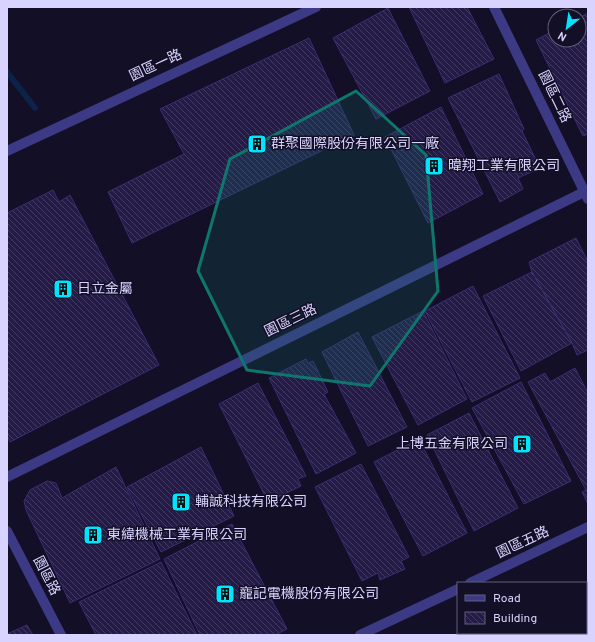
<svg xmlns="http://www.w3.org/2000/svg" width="595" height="642" font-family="Overpass,'Noto Sans TC',sans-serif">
	<defs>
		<pattern id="building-back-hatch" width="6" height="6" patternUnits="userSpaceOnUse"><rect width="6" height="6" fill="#241b47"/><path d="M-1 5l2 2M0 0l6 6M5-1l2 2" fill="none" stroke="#433b63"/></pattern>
	</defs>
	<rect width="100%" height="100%" fill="#130f26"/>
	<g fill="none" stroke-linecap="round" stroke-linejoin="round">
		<path stroke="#0c2248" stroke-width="6" d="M7,72L35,108"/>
	</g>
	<path fill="url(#building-back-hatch)" stroke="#3b2d73" d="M409,7H467L494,59L445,83Z
		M388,8L430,91L376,119L333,38Z
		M588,13V134L583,136L536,40L555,30V40H579V18Z
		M309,38L354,135L132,243L108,192L184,154L160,109Z
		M499,74L524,129L522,131L540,168L518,178L523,189L500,202L448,98Z
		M441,107L483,194L428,223L385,137Z
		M53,190L59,202L70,195L159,365L10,442L7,435V213Z
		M576,238L588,262V350L577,355L572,343L532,272L529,262Z
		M532,272L572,343L521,371L483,296Z
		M473,286L520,378L472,402L425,311Z
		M423,311L467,399L418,425L372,337Z
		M358,332L407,427L368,446L322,352Z
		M306,359L308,363L313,361L328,392L324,394L356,453L316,474L269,378Z
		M575,368L588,393V504L582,492L586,490L528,382L545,373L550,382Z
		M521,382L571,481L524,504L472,408Z
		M258,383L306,476L298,479L301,486L268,502L219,404Z
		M469,413L518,508L474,531L427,435Z
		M419,439L467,533L423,556L374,462Z
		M201,447L234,516L161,552L127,487Z
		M361,464L409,557L401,561L405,569L380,580L378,573L362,581L315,487Z
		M116,467L160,559L70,603L26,510L24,501L30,490L47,481L56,483L62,498Z
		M232,524L287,629L275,635H200L164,559Z
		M161,562L197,635H96L79,602Z
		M27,625L33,635H7V634Z"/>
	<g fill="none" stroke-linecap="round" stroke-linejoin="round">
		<path stroke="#3d3a85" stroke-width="10" d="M494,7L588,199
			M7,151L316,7
			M7,477L588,190
			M7,531L61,635
			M470,583L588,527
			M360,635L458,589"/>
	</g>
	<path fill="#0f766e" fill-opacity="0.2" stroke="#0f766e" stroke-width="3" stroke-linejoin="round" d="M356,91L426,155L438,291L370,386L247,370L198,271L230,159Z"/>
	<defs>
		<g id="building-square" transform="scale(1)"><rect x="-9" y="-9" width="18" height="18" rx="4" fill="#00e5ff" stroke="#130f26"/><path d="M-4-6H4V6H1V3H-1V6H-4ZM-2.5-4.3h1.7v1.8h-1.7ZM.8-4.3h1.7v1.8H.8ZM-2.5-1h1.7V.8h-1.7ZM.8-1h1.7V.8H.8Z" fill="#111"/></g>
	</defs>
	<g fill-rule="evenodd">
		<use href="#building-square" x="257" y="144"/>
		<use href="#building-square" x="434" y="166"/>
		<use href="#building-square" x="63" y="289"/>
		<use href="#building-square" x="522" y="444"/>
		<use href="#building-square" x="181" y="502"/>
		<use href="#building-square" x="93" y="535"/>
		<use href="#building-square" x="225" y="594"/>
	</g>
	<g text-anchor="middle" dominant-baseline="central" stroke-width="3" stroke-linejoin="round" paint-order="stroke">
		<g font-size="14" fill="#d9d4ff" stroke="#130f26">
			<text transform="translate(156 66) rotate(-25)">園區一路</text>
			<text transform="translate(554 97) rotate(64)">園區二路</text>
			<text transform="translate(291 321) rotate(-26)">園區三路</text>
			<text transform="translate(523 543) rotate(-25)">園區五路</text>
			<text transform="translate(46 576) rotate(63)">園區路</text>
		</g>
		<g font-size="14" fill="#d9d4ff" stroke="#130f26" text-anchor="start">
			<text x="271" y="144">群聚國際股份有限公司一廠</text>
			<text x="448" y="166">暐翔工業有限公司</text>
			<text x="77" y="289">日立金屬</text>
			<text x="508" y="444" text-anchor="end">上博五金有限公司</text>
			<text x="195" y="502">輔誠科技有限公司</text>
			<text x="107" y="535">東緯機械工業有限公司</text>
			<text x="239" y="594">巃記電機股份有限公司</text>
		</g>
	</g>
	<rect width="595" height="642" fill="none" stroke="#d9d4ff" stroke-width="16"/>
	<rect x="457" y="582" width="130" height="52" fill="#130f26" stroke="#625e7d"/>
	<rect x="465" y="595" width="20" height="6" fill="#3d3a85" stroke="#625e7d"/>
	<text x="493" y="602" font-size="12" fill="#d9d4ff">Road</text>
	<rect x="465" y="612" width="20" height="12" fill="url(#building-back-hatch)" stroke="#625e7d"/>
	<text x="493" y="622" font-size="12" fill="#d9d4ff">Building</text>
	<g transform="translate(567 28) rotate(210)"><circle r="19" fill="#130f26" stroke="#625e7d"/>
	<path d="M0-3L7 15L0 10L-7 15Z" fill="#00e5ff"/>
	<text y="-6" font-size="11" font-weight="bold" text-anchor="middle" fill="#d9d4ff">N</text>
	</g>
</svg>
